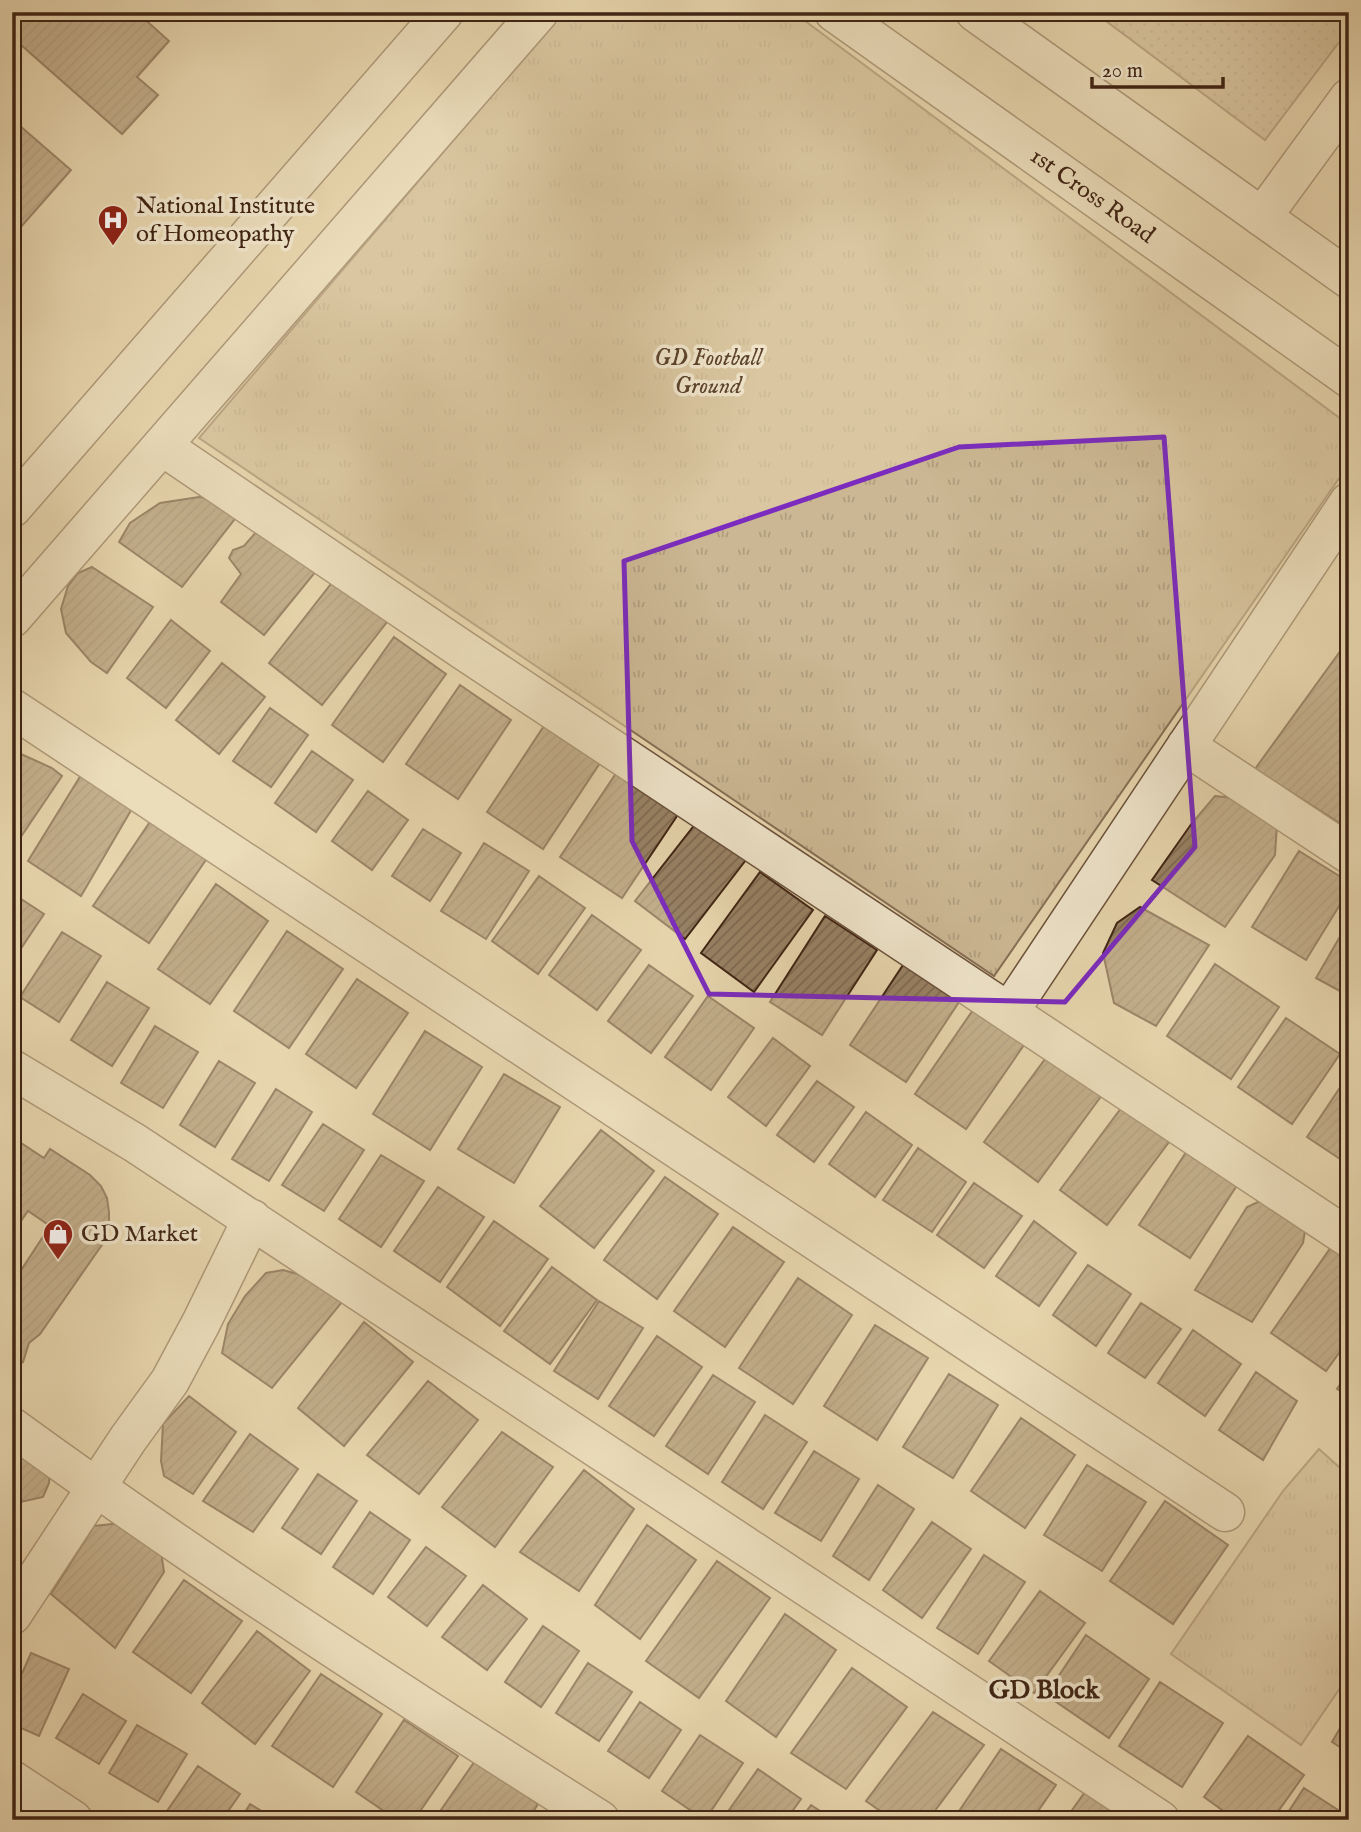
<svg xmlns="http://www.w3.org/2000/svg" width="1361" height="1832" font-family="'IM FELL English',serif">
	<defs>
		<pattern id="grass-tufts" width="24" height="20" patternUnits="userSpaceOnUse" patternTransform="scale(1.75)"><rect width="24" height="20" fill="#cbb793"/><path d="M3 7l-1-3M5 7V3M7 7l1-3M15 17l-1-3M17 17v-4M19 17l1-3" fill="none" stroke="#af9d7e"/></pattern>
		<pattern id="garden-dots" width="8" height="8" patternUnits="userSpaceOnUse" patternTransform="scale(1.75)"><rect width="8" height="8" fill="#cbb793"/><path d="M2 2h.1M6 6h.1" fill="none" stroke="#af9d7e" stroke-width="1.8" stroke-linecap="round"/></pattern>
		<pattern id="building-hatch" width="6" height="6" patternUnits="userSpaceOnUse" patternTransform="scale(1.75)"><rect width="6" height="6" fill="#978164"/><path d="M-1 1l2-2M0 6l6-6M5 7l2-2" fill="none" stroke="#7d6951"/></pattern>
	</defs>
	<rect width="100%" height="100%" fill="#e7d5ad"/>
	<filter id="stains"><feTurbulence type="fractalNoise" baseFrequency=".00286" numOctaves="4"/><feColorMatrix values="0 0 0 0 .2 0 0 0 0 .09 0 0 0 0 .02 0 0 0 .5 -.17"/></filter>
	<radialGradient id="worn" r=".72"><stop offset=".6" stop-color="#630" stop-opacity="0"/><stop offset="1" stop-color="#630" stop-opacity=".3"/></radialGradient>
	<path fill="url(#grass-tufts)" stroke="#866e54" stroke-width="2" d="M563,12H793L1349,425V464L994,976L199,438Z
		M1319,1449L1349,1476V1675L1301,1745L1171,1654L1283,1491Z"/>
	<path fill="url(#garden-dots)" stroke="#866e54" stroke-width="2" d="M1094,12H1349V29L1265,140Z"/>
	<path fill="url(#building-hatch)" stroke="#402514" stroke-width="2" d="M12,12H143L140,15L169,41L137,77L158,95L122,134L12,37Z
		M12,119L71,170L12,237Z
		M199,497L220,500L241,511L182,587L119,542L130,523L160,503Z
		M265,522L321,565L264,635L221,602L241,574L229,558L233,550L244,546Z
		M92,567L153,607L107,673L91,662L66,633L61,609L68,586L78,573Z
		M338,575L391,617L322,705L269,663Z
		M171,620L210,651L166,708L127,678Z
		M394,637L446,674L383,762L332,725Z
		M1349,639V829L1255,769Z
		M222,663L265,697L219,754L176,720Z
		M460,685L511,720L458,799L406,764Z
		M270,708L308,735L271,787L233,761Z
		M544,726L600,763L543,849L487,812Z
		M12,750L52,768L62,776L12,850Z
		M312,751L353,780L316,832L275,803Z
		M86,767L137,800L81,896L28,861Z
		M619,769L681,810L622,898L560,857Z
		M368,791L408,820L372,870L332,841Z
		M1215,796L1243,799L1277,825L1275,855L1225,927L1152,880L1192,823Z
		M156,813L212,851L149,943L93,906Z
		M700,818L749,856L685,939L635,901Z
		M423,829L461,853L430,901L392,876Z
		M484,843L529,871L486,939L441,911Z
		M1299,851L1349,882V890L1306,960L1252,927Z
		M760,872L813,910L754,992L701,953Z
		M539,876L585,908L538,974L492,941Z
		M216,884L268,921L210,1004L158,969Z
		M12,893L44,914L12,962Z
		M1140,907L1209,945L1156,1026L1114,1003L1103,953L1117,923Z
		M592,915L641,950L597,1010L549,975Z
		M825,916L877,950L822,1035L770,1002Z
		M1349,921V996L1316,978Z
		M287,931L343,969L289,1048L234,1011Z
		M62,932L101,956L59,1022L20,997Z
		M909,956L965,993L906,1082L850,1045Z
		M1215,964L1279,1007L1231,1079L1167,1036Z
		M649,965L693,996L651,1053L608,1021Z
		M357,979L408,1013L356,1088L306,1054Z
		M107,982L149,1008L112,1066L71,1040Z
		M708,996L754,1028L711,1090L665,1057Z
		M973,1010L1024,1045L966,1129L915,1094Z
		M1286,1018L1340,1054L1292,1124L1238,1087Z
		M155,1026L198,1052L163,1108L121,1083Z
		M425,1031L482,1067L430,1150L373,1114Z
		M773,1038L810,1066L766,1126L728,1097Z
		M1051,1051L1105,1091L1038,1182L984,1142Z
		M219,1061L255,1083L215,1147L180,1125Z
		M504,1074L560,1107L514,1183L458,1149Z
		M1349,1074V1165L1307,1137Z
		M817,1081L854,1107L814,1162L777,1135Z
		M276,1089L312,1112L269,1181L232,1159Z
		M1128,1099L1175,1134L1107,1225L1060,1190Z
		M866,1112L912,1145L875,1197L829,1164Z
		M323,1124L364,1150L324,1211L282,1185Z
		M601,1130L654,1171L594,1248L540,1206Z
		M12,1137L44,1158L50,1149L90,1175L101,1186L107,1198L109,1212V1227L106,1239L40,1334L29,1343L23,1362L12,1369V1284L50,1226L28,1211L12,1234Z
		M1192,1143L1243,1176L1190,1258L1139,1225Z
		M918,1148L966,1182L932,1232L883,1200Z
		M381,1155L424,1181L381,1247L339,1219Z
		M665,1177L718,1214L657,1299L604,1260Z
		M974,1183L1022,1216L984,1268L937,1235Z
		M438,1187L484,1217L440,1282L394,1251Z
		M1267,1198L1306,1225L1303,1243L1252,1322L1195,1290L1247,1207Z
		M494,1221L548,1259L500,1326L447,1287Z
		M1034,1221L1076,1253L1039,1306L996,1276Z
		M733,1227L784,1262L725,1347L674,1311Z
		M1336,1240L1349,1249V1339L1326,1371L1271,1333Z
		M1088,1265L1131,1294L1096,1346L1053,1315Z
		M552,1267L597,1300L550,1364L504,1331Z
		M283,1270L312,1278L342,1302L272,1388L222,1353L228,1324L245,1296L266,1273Z
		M798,1278L852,1315L793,1404L739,1368Z
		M599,1301L643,1328L598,1399L554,1371Z
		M1141,1303L1181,1329L1145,1378L1108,1353Z
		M364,1322L413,1362L344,1446L298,1408Z
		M875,1325L928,1358L877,1440L824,1406Z
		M1193,1330L1241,1364L1205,1416L1158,1383Z
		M657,1336L702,1367L654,1436L609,1406Z
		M1349,1371V1396L1337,1389Z
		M1256,1372L1297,1401L1263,1460L1219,1430Z
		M949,1374L998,1405L953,1478L903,1447Z
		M713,1375L755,1402L708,1474L666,1446Z
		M428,1381L478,1420L419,1494L367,1455Z
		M189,1396L236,1432L193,1494L164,1476L161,1461L163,1424Z
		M765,1415L807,1442L763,1509L722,1482Z
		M1021,1418L1075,1455L1025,1528L971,1491Z
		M502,1432L553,1467L495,1547L442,1507Z
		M12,1433L50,1469L49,1483L43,1497L16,1503L12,1502Z
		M250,1434L298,1469L253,1532L203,1501Z
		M814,1451L859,1479L821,1541L775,1513Z
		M1087,1465L1146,1502L1102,1571L1044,1535Z
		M584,1470L634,1509L579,1591L520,1552Z
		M318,1474L357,1501L321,1554L282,1528Z
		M878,1485L914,1509L869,1580L833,1556Z
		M1165,1501L1228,1545L1173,1624L1110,1581Z
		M370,1512L410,1540L373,1594L333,1567Z
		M131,1522L160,1545L164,1572L115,1648L51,1594L94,1526Z
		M932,1522L971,1549L922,1618L883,1590Z
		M647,1525L696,1560L640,1639L595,1605Z
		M426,1547L466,1576L427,1626L388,1597Z
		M984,1555L1025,1582L978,1654L937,1628Z
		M717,1561L770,1598L699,1698L646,1661Z
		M184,1580L242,1621L191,1693L133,1652Z
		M483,1585L527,1619L487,1670L442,1637Z
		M1040,1591L1085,1623L1034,1693L989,1661Z
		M785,1614L836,1650L776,1737L726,1701Z
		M543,1626L579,1651L541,1707L505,1682Z
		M257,1631L310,1671L255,1744L202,1703Z
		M1086,1635L1149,1679L1109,1738L1046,1695Z
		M31,1653L69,1669L39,1736L12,1724V1696Z
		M588,1663L632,1692L599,1741L556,1713Z
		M852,1668L907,1707L846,1789L791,1753Z
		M321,1674L382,1714L333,1787L272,1746Z
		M1160,1682L1223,1723L1182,1787L1119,1746Z
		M83,1694L126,1721L99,1764L56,1738Z
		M640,1702L681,1730L649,1778L608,1751Z
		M933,1712L984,1745L928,1820H893L866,1801Z
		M1349,1713V1753L1332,1742Z
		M404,1720L458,1756L414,1820H397L356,1792Z
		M137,1725L187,1754L158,1802L109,1773Z
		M700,1735L743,1763L705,1820L662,1791Z
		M1248,1736L1304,1775L1272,1820H1236L1204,1797Z
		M1001,1749L1056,1785L1032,1820H953Z
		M475,1761L538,1804L528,1820H434Z
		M198,1766L240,1794L222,1820H181L167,1811Z
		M758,1769L801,1799L786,1820H722Z
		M1304,1788L1349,1817V1820H1283Z
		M1085,1792L1123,1820H1065Z
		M250,1804L276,1820H240Z
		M811,1805L834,1820H800Z"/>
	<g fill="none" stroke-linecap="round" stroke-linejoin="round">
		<g stroke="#6a513a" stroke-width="41">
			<path id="minor" d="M1262,217L1349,98
				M162,446L463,650L1349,1238
				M12,708L1225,1512
				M1186,746L1349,854
				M1009,1012L1349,502
				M12,1069L135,1143L1160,1820
				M12,1427C203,1566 401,1694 600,1820
				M12,1615L128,1439L170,1381L201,1323L252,1219
				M12,1780L73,1820"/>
		</g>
		<g stroke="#6a513a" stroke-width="41">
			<g id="tertiary">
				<path id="s1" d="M834,12L1349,378"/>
				<path d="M975,12L1349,279"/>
				<path d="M12,508L444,12"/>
				<path d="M12,618L539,12"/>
			</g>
		</g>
		<use href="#minor" stroke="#efe4ca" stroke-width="38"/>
		<use href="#tertiary" stroke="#efe4ca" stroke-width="38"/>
	</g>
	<path d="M0 0H1361V1832H0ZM1164,437L1195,847L1065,1002L709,994L632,841L624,561L959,447Z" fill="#e7d5ad" fill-opacity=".55" fill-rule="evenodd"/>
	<path fill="none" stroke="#7b2cbf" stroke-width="5" stroke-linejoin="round" d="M1164,437L1195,847L1065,1002L709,994L632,841L624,561L959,447Z"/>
	<defs>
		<g id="hospital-pin" transform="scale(1.575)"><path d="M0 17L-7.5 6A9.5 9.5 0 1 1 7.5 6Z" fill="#8f2418" stroke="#efe4ca"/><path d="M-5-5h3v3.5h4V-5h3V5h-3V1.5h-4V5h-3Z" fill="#fff"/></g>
		<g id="shop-pin" transform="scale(1.575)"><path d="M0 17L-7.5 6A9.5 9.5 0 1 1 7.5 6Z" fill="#8f2418" stroke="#efe4ca"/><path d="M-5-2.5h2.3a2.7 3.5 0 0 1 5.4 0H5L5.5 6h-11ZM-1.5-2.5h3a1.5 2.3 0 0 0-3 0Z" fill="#fff"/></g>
	</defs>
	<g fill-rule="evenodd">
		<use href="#hospital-pin" x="113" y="220"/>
		<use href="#shop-pin" x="58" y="1234"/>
	</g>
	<g text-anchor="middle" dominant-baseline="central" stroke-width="7" stroke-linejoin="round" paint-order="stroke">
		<g font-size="24" fill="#402514" stroke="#efe4ca">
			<text stroke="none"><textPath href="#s1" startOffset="317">1st Cross Road</textPath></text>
		</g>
		<g font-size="24" fill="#402514" stroke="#efe4ca" text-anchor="start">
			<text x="136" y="206">National Institute<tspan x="136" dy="28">of Homeopathy</tspan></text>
			<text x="81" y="1234">GD Market</text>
		</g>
		<g font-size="24" font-style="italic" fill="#5c422d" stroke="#efe4ca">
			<text x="708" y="358">GD Football<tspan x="708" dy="28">Ground</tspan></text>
		</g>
		<g font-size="26" font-weight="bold" fill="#402514" stroke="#efe4ca">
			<text x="1044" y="1690">GD Block</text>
		</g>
	</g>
	<rect width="1361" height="1832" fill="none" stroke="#e7d5ad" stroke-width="42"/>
	<rect x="14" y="14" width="1333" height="1804" fill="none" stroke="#402514" stroke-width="3.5"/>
	<rect x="21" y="21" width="1319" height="1790" fill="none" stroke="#402514" stroke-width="2"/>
	<path d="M1092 77v10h131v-10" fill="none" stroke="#402514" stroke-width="3.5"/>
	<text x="1102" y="77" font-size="21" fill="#402514" stroke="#efe4ca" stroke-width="5" paint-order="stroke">20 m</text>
	<rect width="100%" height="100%" filter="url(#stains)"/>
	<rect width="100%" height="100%" fill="url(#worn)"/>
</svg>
